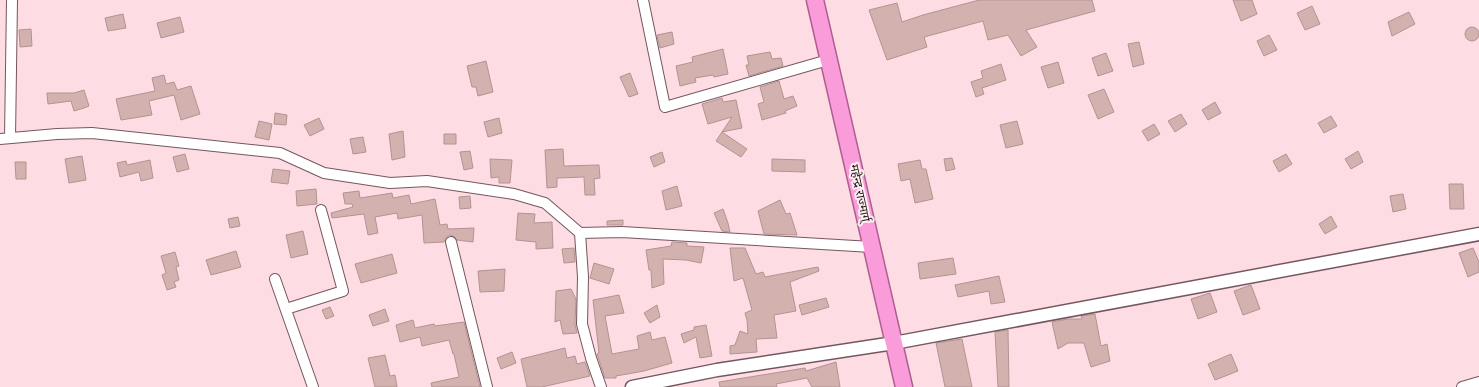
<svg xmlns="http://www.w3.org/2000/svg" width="1479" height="387" font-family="Figtree,'Noto Sans Devanagari',sans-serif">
	<rect width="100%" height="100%" fill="#fedce4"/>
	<path fill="#d3b1af" stroke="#b39390" d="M979,0H1092L1095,11L1026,30L1037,47L1021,56L1008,35L988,40L983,21L924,37L927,47L887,60L869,10L897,3L902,22L923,15Z
		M1233,0H1252L1257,14L1241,21Z
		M1312,6L1320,24L1305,30L1297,13Z
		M1409,12L1415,24L1392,36L1388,22Z
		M123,14L126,28L108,31L105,18Z
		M180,17L184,32L161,38L157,23Z
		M1465 34a7 7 0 1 1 14 0a7 7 0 1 1-14 0Z
		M31,29L32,46L20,47L19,30Z
		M672,32L674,44L660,48L657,35Z
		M1269,35L1277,50L1264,56L1257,41Z
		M1139,42L1144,64L1133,67L1128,44Z
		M723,49L728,74L714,77L713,75L695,78L696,82L680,86L676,66L693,62L692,57Z
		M770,52L772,59L781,58L783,66L749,76L746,65H749L747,56Z
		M1106,53L1113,71L1098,76L1092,58Z
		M486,61L493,92L478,96L476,87H472L467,66Z
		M1058,62L1064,83L1048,88L1041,67Z
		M1001,64L1006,80L982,88L984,94L976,97L971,82L983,78L981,71Z
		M630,73L638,94L629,97L620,77Z
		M164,75L166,84L174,82L177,90L191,86L200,114L181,120L174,95L149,101L152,115L121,120L116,99L155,91L152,78Z
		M779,81L784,99L793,96L797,106L785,111L786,113L762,120L758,104L764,102L760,87Z
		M1104,89L1114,112L1098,119L1088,95Z
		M84,90L89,106L84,108L74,111L71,101L48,104L47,93H74Z
		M722,98L723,102L736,100L742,128L722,132L747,149L741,157L716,141L732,117L708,124L702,104Z
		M1215,102L1221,113L1208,120L1202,110Z
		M275,113L287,115L286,125L274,124Z
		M1181,114L1187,124L1175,132L1168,121Z
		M1331,116L1337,126L1324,133L1318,123Z
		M319,118L324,129L310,136L304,125Z
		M499,118L502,133L488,137L484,122Z
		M259,121L272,124L269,140L255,137Z
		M1017,121L1023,144L1006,148L1000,125Z
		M1154,124L1160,134L1148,141L1142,131Z
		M403,131L405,157L392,160L389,134Z
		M444,134H456V144H444Z
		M363,137L366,152L353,154L350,139Z
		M563,149L564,166L599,165L600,178L594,179L595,195H585L584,177L557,178V187L547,188L545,150Z
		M470,151L473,168L464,170L460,152Z
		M1358,151L1363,162L1351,169L1345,159Z
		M662,152L665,162L654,167L650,157Z
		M185,154L189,169L177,172L173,157Z
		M1286,154L1292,164L1279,172L1273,161Z
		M82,156L86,180L69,183L65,159Z
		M952,158L955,169L946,171L944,159Z
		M490,159L512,160L510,183H499V177L491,178Z
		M772,159L805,160V172L772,171Z
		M150,160L153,178L141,181L139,172L120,177L117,163L126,161L127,165Z
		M920,160L922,169H926L933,199L915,203L910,179L901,181L898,164Z
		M15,162H26V179H16Z
		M273,169L290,171L288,184L271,182Z
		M1449,184H1463L1464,209H1450Z
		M677,186L682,206L666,210L662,191Z
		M316,189L317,204L297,206L296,191Z
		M359,191L360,198L392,193L393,198L409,195L411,204L435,199L440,225L447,224L448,229L474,228L473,242L457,240L453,236L450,235L446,237L444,242L424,243L422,215L398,219L397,213L375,217L378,233L368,235L364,214L332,218L331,213L353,207L352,204H345L343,193Z
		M1403,194L1406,209L1393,212L1390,196Z
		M470,196L471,208L460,209L459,197Z
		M780,200L786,214L790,213L797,235L764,234L758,211Z
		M723,209L728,223L730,232L722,231L714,213Z
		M518,213L535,214L534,223L552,222L553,248L536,249V242L516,240Z
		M1331,216L1337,227L1325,234L1319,224Z
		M238,217L240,226L230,228L228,219Z
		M623,220V225H607V221Z
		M303,231L308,254L291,258L286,235Z
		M672,242L687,243V246L704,247L701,263L686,260L663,259L664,284L652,288L651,270H649L646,250L671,246Z
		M574,248L575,262L564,263L562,249Z
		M730,248H745L756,274L763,272L765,277L818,267L819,271L790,282L796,311L774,315L777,338L756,339L757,352L730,354V346L735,345L740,331L748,334L747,320L745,313L752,310L743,278L734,281Z
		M1473,248L1479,262V272L1468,277L1459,253Z
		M236,251L241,267L211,275L206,260Z
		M175,252L179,266L176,267L179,280L174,282L176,287L167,290L162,275L166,273L161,256Z
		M392,254L397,273L361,283L355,264Z
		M953,258L956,274L920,279L918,263Z
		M594,263L614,269L609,284L590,278Z
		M505,269L504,291L480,292L478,271Z
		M999,276L1005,302L991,304L989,291L958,297L955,285Z
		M1251,285L1260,309L1243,315L1234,291Z
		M571,289L576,299L575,324L577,333L563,334L560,320L555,322L556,291Z
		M1210,293L1217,312L1198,319L1191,299Z
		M619,295L624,313L605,316L612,354L639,349L637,336L650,332L652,340L665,337L672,363L644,371L616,376V378H605L597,354L599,353L593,300Z
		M826,298L829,307L802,315L799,305Z
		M657,305L660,317L650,323L644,313Z
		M330,307L334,316L326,319L322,310Z
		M385,309L389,321L373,326L369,315Z
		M1095,314L1101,346L1107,344L1110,361L1091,367L1084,343H1068L1058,349L1052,322L1068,319H1082L1081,316Z
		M413,320L415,328L434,324L435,326L464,322L480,387H432L431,383L459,377L454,354H453L449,340L422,346L420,337L400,342L396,325Z
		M706,325L712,356L700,358L696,337L684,343L681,334L694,330V327Z
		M1008,330L1009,387H998L995,332Z
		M962,339L972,387H945L936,343Z
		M565,348L567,358L575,356L577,364L585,362L590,376L542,387H527L521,359Z
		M512,352L516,363L501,369L497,358Z
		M1231,354L1238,371L1215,380L1208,364Z
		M385,355L390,376L395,375L397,387H375L368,358Z
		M836,362L840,387H812L807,378L776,384L777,387H720L719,382L805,368L806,371Z"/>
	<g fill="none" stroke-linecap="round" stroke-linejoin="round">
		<g stroke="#74575e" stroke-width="12">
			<path id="minor" d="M643,0L665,107L828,60
				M10,138L12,0
				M0,139L57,134L92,133L280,153L324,173L390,183L427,181L514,194L545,203L580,233L622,232L872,247
				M580,233L583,277L582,324L591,358L601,387
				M451,242L487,387
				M275,279L313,387
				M286,309L343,291L321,210
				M1462,387L1479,382"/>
		</g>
		<g stroke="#74575e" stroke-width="15">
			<path id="tertiary" d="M632,387L717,370L894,343L1479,234"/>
		</g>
		<g stroke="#af5e91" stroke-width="19">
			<path id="trunk" d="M815,0L904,387"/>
		</g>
		<use href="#minor" stroke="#fff" stroke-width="10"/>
		<use href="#tertiary" stroke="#fff" stroke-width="12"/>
		<use href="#trunk" stroke="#fb9cda" stroke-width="16"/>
	</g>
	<g text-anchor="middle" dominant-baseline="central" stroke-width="4" stroke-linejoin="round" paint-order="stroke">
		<g font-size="12" fill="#24181b" stroke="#feeff3">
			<text transform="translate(860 193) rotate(78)">महेन्द्र राज्मार्ग्</text>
		</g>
	</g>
</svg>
